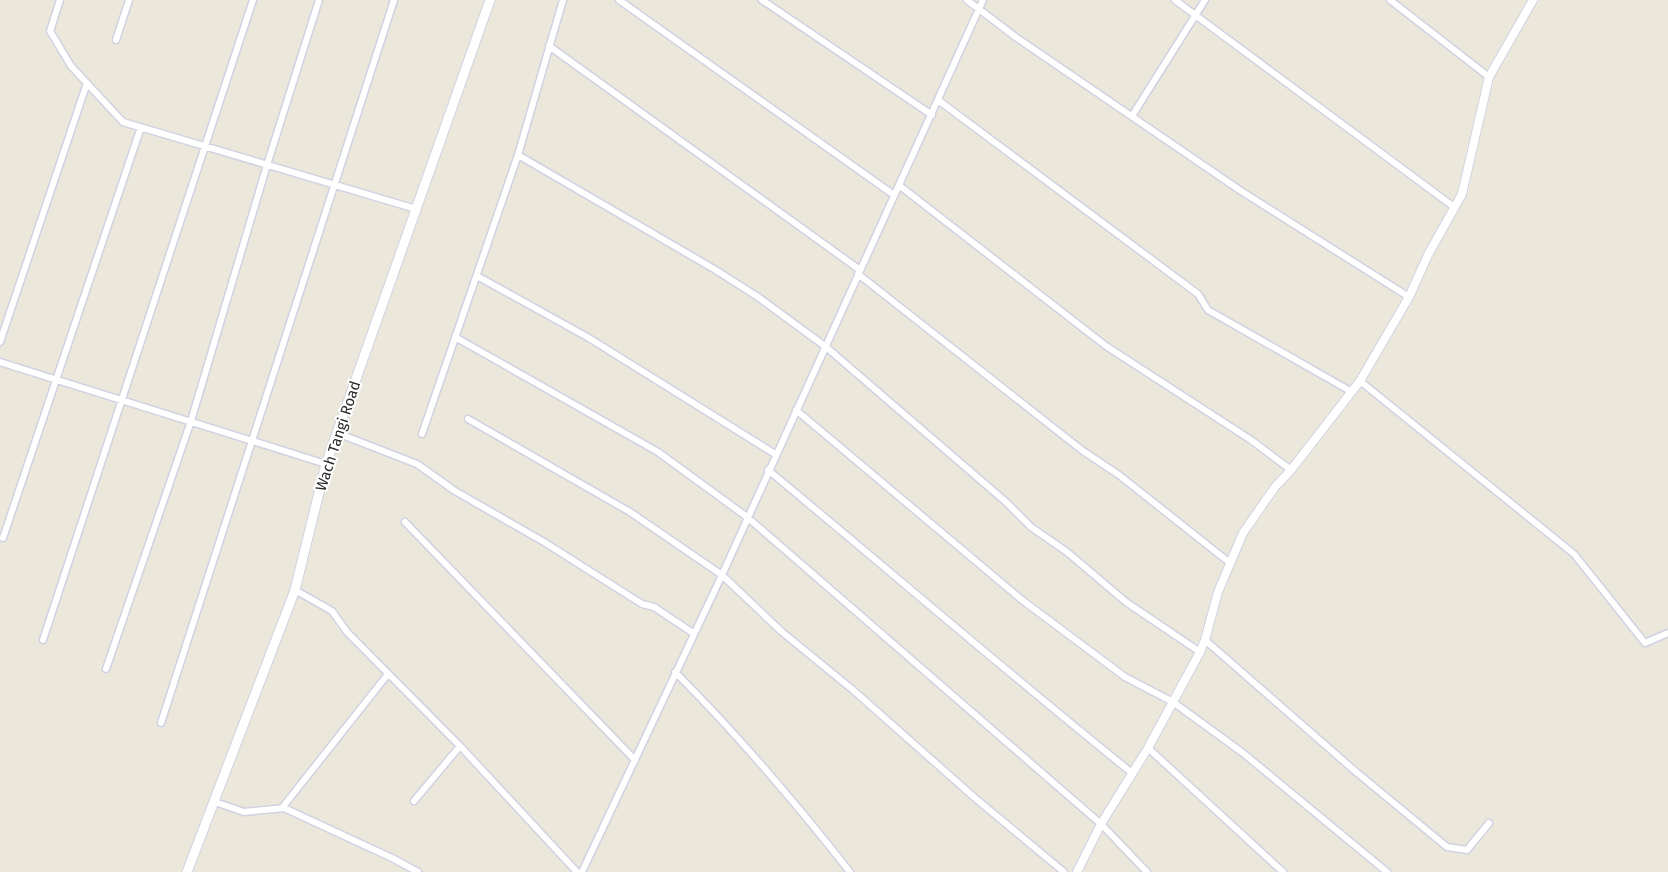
<svg xmlns="http://www.w3.org/2000/svg" width="1668" height="872" font-family="'Fira Sans',sans-serif">
	<rect width="100%" height="100%" fill="#ebe8db"/>
	<g fill="none" stroke-linecap="round" stroke-linejoin="round">
		<g stroke="#d1d1e2" stroke-width="9">
			<path id="minor" d="M60,0L50,31L71,66L123,122L416,209
				M619,0L894,195
				M762,0L932,115
				M967,0L1017,38L1241,191L1409,297
				M1175,0L1454,207
				M1390,0L1489,77
				M116,40L129,0
				M549,46L860,270
				M938,100L1198,294L1208,310L1352,392
				M1132,116L1205,0
				M518,155L714,269L758,297L826,347L1006,502L1031,527L1067,552L1126,602L1200,652
				M900,186L1106,346L1251,440L1291,470
				M858,274L1083,451L1119,475L1230,563
				M477,276L589,338L775,454
				M455,337L658,452L747,517L1101,824L1147,872
				M0,342L87,83
				M0,362L326,464
				M1360,381L1574,554L1645,643L1668,633
				M796,410L1022,600L1125,677L1173,702L1243,753L1387,872
				M468,419L630,512L722,575L782,632L853,690L975,798L1064,872
				M337,433L417,464L455,491L544,542L642,604L654,607L693,633
				M422,434L518,155L563,0
				M768,470C890,571 1009,674 1132,773
				M405,522L635,760
				M3,538L141,127
				M295,590L332,611L347,632L460,746L577,872
				M43,640L253,0
				M1205,640L1355,771L1447,847L1467,850L1489,823
				M106,669L191,421L267,165L319,0
				M675,672C738,735 795,802 850,872
				M161,723L394,0
				M1148,748L1283,872
				M414,801L460,746
				M215,802L244,812L284,808L392,858L418,872
				M282,808L388,674
				M582,872L722,575L983,0"/>
		</g>
		<g stroke="#d1d1e2" stroke-width="10">
			<path id="tertiary" d="M1077,872L1101,824L1148,748L1200,652L1205,640L1218,592L1243,533L1275,487L1291,470L1360,381L1409,297L1428,255L1462,194L1489,77L1533,0"/>
		</g>
		<g stroke="#d1d1e2" stroke-width="11">
			<path id="secondary" d="M187,872L295,590L326,464L490,0"/>
		</g>
		<use href="#minor" stroke="#fff" stroke-width="6"/>
		<use href="#tertiary" stroke="#fff" stroke-width="8"/>
		<use href="#secondary" stroke="#fff" stroke-width="9"/>
	</g>
	<g text-anchor="middle" dominant-baseline="central" stroke-width="4" stroke-linejoin="round" paint-order="stroke">
		<g font-size="15" fill="#292929" stroke="#fff">
			<text transform="translate(338 436) rotate(-72)">Wach Tangi Road</text>
		</g>
	</g>
</svg>
